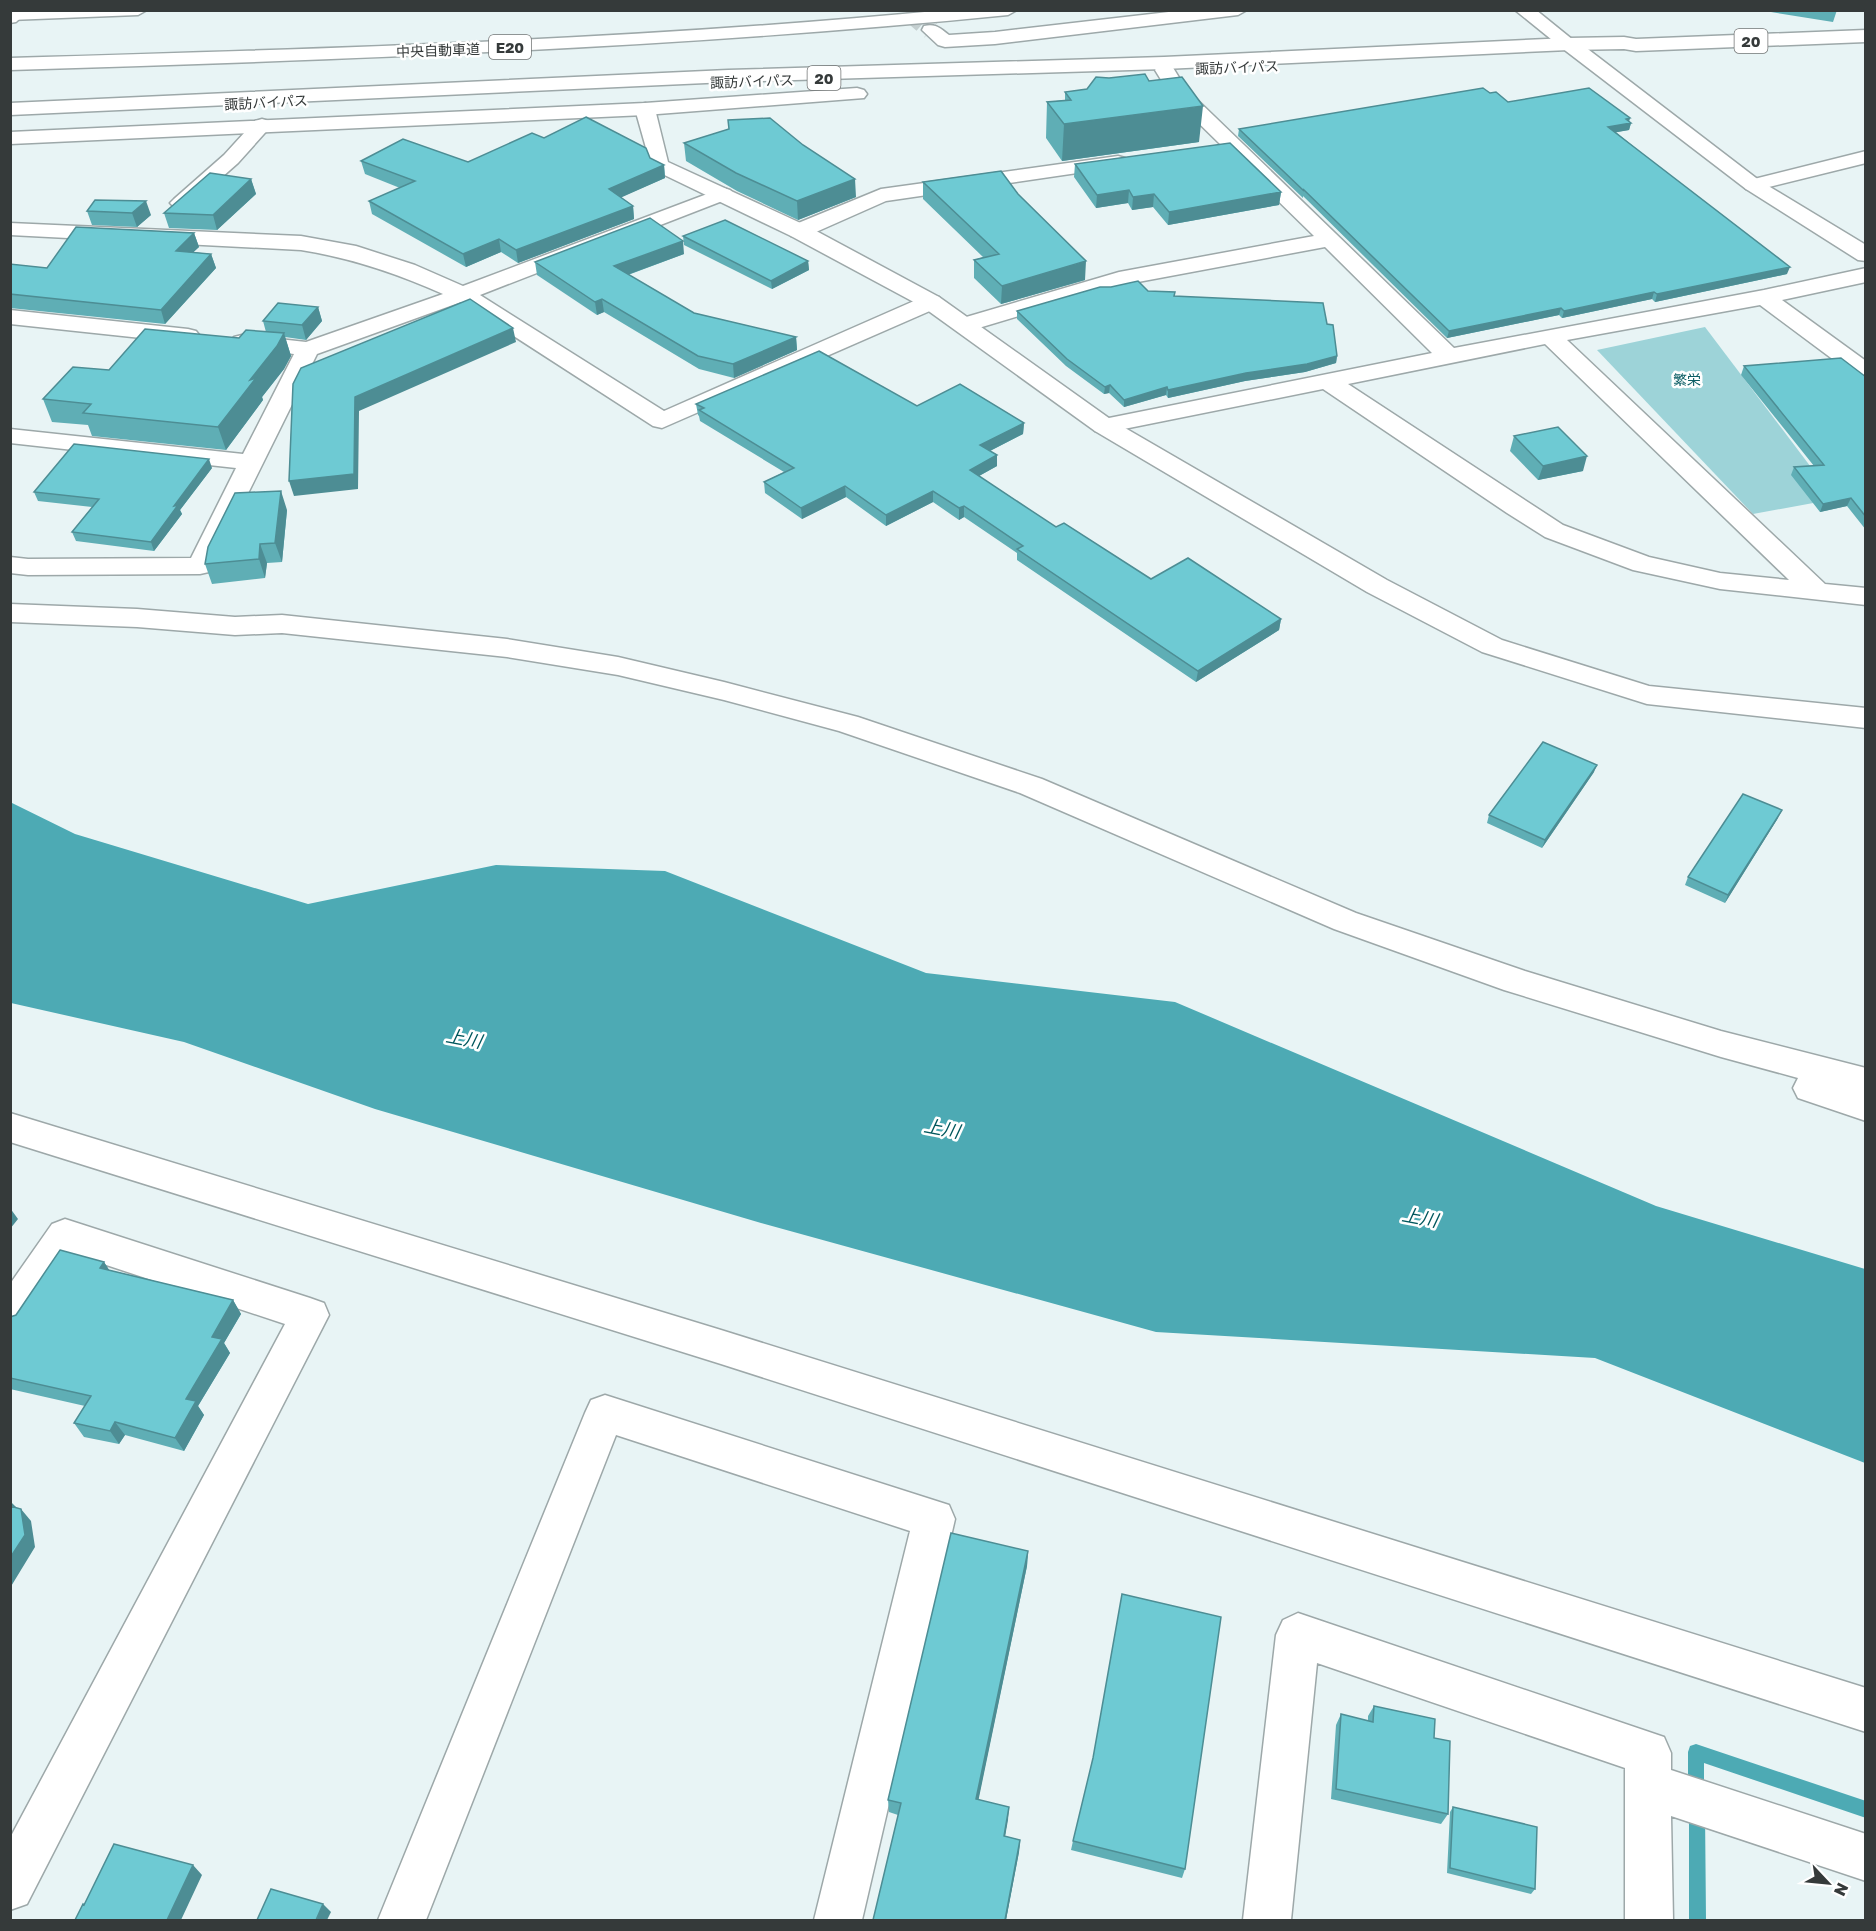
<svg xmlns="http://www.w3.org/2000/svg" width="1876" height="1931" font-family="'Golos Text','Noto Sans JP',sans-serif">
	<rect width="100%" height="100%" fill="#e8f4f5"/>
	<path fill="#9dd3d8" d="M1705,327L1835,499L1753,514L1597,350Z"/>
	<path fill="#4daab4" d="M10,802L75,834L308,904L496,865L665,871L926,973L1175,1002L1656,1206L1865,1269V1463L1595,1358L1156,1332L761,1223L375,1109L184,1042L11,1003Z"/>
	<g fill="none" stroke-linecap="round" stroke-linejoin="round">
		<path fill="#4daab4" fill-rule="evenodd" d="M1696,1744L1866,1801V1818L1704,1763V1793L1702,1799L1696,1801L1690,1799L1688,1793V1752L1690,1746Z
			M1697,1803L1703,1805L1705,1811L1706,1920H1689V1811L1691,1805Z"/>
		<path stroke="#c4cfd0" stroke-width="20" stroke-dasharray="20 10" stroke-linecap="butt" d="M908,10L931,30"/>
		<g stroke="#9da8a9" stroke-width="3">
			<path id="street" d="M10,10H147L138,15L10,20Z
				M1186,10H1247L1238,15L995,44L945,47L938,45L922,30L924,26C936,23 941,29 949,35L995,32Z
				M1515,10H1536L1578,44L1576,48H1562Z
				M1165,64L1172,66L1186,89L1454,348L1764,290L1866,268V282L1782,300L1866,361V380L1858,378L1760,305L1567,340L1825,584L1866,588V605L1720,589L1633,570L1545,537L1507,513L1323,389L1104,433L1095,431L1092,426L1095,421L1104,419L1432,353L1325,247L1122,285L972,330L964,332L956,330L952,325L956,320L1119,272L1314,236L1171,96L1155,70L1158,66ZM1545,344L1789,580L1720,573L1649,557L1563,525L1348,384Z
				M262,119L269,121L272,125L238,163L188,207L181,209L174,207L170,203L174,199L224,155L255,121Z
				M1866,151V163L1753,191L1746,189L1743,185L1746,181Z
				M1118,156L1125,158L1128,162L1125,166L886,201L807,236L799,237L791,236L788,231L791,226L881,189Z
				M723,188L730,190L734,194L730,198L480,295L664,411L923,297L931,295L939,297L942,302L939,307L662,428L653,426L461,302L317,354L209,572L200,574L28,575L10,573V557L28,559L191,558L236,468L10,443V429L243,454L294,354L234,347L230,342L234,337L242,335L306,342L443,294C396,273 351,258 301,250L10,235V223L301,236L356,246L415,265L463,286Z
				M10,310L188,329L196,331L200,336L196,341L188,343L10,324Z
				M10,604L137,609L235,617L282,615L507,639L618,657L724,682L858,717L1042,779L1356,913L1525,971L1721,1031L1866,1068V1121L1798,1098L1793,1088L1798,1078L1721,1057L1504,990L1334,929L1020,793L839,731L724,700L618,675L507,657L282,633L235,635L137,627L10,622Z
				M10,1113L721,1330L1866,1688V1732L721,1364L10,1142Z
				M65,1219L310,1298L324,1303L329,1315L27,1904L10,1910V1838L285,1324L73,1254L24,1328L10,1333V1284L52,1224Z
				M605,1395L949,1505L955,1519L862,1920H814L910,1531L616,1435L426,1920H378L585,1413L591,1400Z
				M1298,1613L1664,1737L1671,1753V1770L1866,1834V1881L1671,1816L1673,1920H1625V1768L1317,1663L1291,1920H1243L1276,1635L1283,1620Z"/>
		</g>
		<g stroke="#9da8a9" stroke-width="3">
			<path id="secondary" d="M1569,38L1576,40L1760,181L1866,245V261L1858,260L1746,189L1562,48L1560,44L1562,40Z
				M645,103L652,105L655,109L668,162L807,226L939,297L1113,421L1387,580L1502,640L1649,686L1866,708V728L1647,704L1482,652L1367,592L1095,431L923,307L791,236L652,169L635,109L638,105Z"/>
		</g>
		<g stroke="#9da8a9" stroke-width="3">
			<path id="highway" d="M10,10H29L16,22L10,23Z
				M946,10H1017L1008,15C676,48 344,60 10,70V58C323,49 635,40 946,10Z
				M1866,30V42L1636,51L1624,49L1569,50L1164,69L728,82L10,115V103L728,70L1164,57L1569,38L1624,37L1636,39Z
				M857,88L864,90L867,94L864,98L645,115L10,144V132L645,103Z"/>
		</g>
		<use href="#street" fill="#fff" fill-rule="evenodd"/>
		<use href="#secondary" fill="#fff" fill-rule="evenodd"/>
		<use href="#highway" fill="#fff" fill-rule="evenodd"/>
	</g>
	<path fill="#5faeb5" d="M1768,10H1837L1833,22L1771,12Z
		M1149,81L1199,142L1062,161L1046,138L1047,102L1065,100V92Z
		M1490,93L1508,102L1630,118L1629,122L1631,123L1629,130L1616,132L1787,274L1655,302L1652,299L1562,318L1559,315L1447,338L1303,196V198L1238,136L1239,129Z
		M544,138L650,158L664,165L665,178L621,197L633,206L634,219L518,263L501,252L466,267L372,214L369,201L400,188L365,174L361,161L468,162Z
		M684,143L803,145L856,197L798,220L737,191L686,161Z
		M1075,164L1281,192L1279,205L1168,225L1153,207L1132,210L1128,203L1096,208L1074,177Z
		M251,179L256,194L217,230L169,228L164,213Z
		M923,182L1018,194L1085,280L1001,304L974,278V260L983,257L923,199Z
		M95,200L151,215L137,227L92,225L87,211Z
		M194,233L199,247L193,252L211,254L216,268L165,324L10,308V264L47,268Z
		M683,236L808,261L809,270L772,289L684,245Z
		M684,254L628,275L694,313L796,337L797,350L734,378L699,369L604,312L597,315L537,275L535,262Z
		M1148,291L1327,324L1337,356L1336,363L1305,372L1245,381L1168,398L1166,395L1124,407L1109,393L1104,394L1066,366L1017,319V311Z
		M318,307L322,321L306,340L285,337L291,356L284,369L262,397L263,400L226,450L92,436L88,425L52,422L43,399L109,370L266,332L263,321Z
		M1744,366L1866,377V530L1847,506L1820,512L1791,475L1794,467L1814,466L1741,375Z
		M696,404L917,406L1024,423L1023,434L990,451L997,466L979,476L1056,527L1151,579L1281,619L1279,630L1196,682L1017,560V553L964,517L959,520L933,502L886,526L846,497L802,519L765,493L764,482L784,472L700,421L699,416L698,415Z
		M1514,436L1583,471L1538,480L1510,451Z
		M212,468L180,510L182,514L154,551L76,541L72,532L92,507L38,501L34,492Z
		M287,510L282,562L267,563L265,578L212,584L205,564Z
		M1594,772L1542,848L1487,823L1489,815Z
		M1778,818L1725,903L1685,885L1688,877Z
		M104,1262L109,1270L233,1300L241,1314L224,1343L230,1353L198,1406L204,1415L184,1451L125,1435L119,1444L84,1437L74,1423L85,1406L10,1389V1317L16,1315Z
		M1028,1551L1027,1566L978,1800L1009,1807L1005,1836L1020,1840L1019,1852L1006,1920H873L898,1815L889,1812L888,1800Z
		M1374,1706L1434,1738L1448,1814L1441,1824L1331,1799L1336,1725L1341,1714L1368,1721V1716Z
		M1453,1807L1535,1889L1531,1894L1447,1873L1450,1812Z
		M1073,1841L1185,1869L1182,1878L1071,1850Z"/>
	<path fill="#4d8d94" d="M1203,106L1199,142L1062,161L1064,124Z
		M1630,118L1628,123H1631L1629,130L1607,134L1608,127L1626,119Z
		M664,165L665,178L611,202L609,189Z
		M251,179L256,194L217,230L213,215Z
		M855,179L856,197L798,220L797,201Z
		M1129,190L1128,203L1096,208L1097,195Z
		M1281,192L1279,205L1168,225L1169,212Z
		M1154,194L1153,207L1132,210L1133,197Z
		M146,201L151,215L137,227L132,213Z
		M633,206L634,219L518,263L516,250Z
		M194,233L199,247L180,265L176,251Z
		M499,239L501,252L466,267L463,254Z
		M683,241L684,254L616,279L614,266Z
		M211,254L216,268L165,324L161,310Z
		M808,261L809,270L772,289L771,281Z
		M1086,261L1085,280L1001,304L1002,286Z
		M1790,267L1787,274L1655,302L1657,294Z
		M1654,292L1652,299L1562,318L1564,311Z
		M602,299L604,312L597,315L595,302Z
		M318,307L322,321L306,340L302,325Z
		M1561,308L1559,315L1447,338L1449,331Z
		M513,328L516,342L359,411L358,489L294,496L289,481L355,397Z
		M284,333L291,356L284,369L262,397L263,400L226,450L218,427L250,380Z
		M796,337L797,350L734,378L733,364Z
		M1337,356L1336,363L1305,372L1245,381L1168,398V390L1246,373Z
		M1110,385L1109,393L1104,394L1105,387Z
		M1167,387L1166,395L1124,407V400Z
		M1024,423L1023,434L980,456V445Z
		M997,455V466L970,481V470Z
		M1587,456L1583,471L1538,480L1543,466Z
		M209,459L212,468L180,510L182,514L154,551L151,542L174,506Z
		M845,486L846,497L802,519L801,508Z
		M281,491L287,510L282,562L275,543Z
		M933,491V502L886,526V515Z
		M1851,498L1847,506L1820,512L1823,504Z
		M964,506V517L959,520V508Z
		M260,544L267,563L265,578L259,559Z
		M1281,619L1279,630L1196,682L1198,671Z
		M1597,765L1594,772L1542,848L1545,840Z
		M1782,810L1778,818L1725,903L1728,895Z
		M10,1208L18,1219L10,1229Z
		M104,1262L113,1276L100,1268Z
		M233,1300L241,1314L224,1343L230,1353L198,1406L204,1415L184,1451L175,1438L186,1399L212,1337Z
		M115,1422L125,1435L119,1444L110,1431Z
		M10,1501L16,1507L10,1515Z
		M21,1509L31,1521L35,1547L10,1588V1558Z
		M1028,1551L1027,1566L976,1812V1799Z
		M1009,1807L1008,1820L1003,1848L1004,1836Z
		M1020,1840L1019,1852L1006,1920H1005Z
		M193,1865L202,1875L181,1920H167Z
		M323,1904L331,1912L327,1920H316Z"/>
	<path fill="#6ecad3" stroke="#4d8d94" stroke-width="1.5" d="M1145,74L1149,81L1182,77L1203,106L1064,124L1047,102L1071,100L1065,92L1087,89L1096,77L1109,78Z
		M1483,88L1490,93L1496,92L1508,102L1589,88L1630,118L1626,119L1631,123L1608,127L1790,267L1657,294L1654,292L1564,311L1561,308L1449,331L1303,189L1304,191L1239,129Z
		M586,117L646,148L650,158L664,165L609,189L633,206L516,250L499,239L463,254L369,201L415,181L361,161L403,139L468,162L532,133L544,138Z
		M770,118L803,145L855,179L797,201L736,173L684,143L729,129L728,120Z
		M1230,143L1281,192L1169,212L1154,194L1133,197L1129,190L1097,195L1075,164Z
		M1001,171L1018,194L1086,261L1002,286L974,260L999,254L923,182Z
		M210,173L251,179L213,215L164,213Z
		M95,200L146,201L132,213L87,211Z
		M650,218L683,241L614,266L694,313L796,337L733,364L698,356L602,299L595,302L535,262Z
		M725,220L808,261L771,281L683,236Z
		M76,227L194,233L176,251L211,254L161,310L10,294V264L47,268Z
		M1138,281L1148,291L1175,292L1174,296L1323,303L1327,324L1333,325L1337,356L1307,364L1246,373L1168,390L1167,387L1124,400L1110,385L1105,387L1067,359L1017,311L1100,287H1111Z
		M470,299L513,328L355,397L354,474L289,481L293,384L301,368Z
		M278,303L318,307L302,325L263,321Z
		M145,329L239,338L246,330L284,333L277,346L250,380L256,378L218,427L83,413L91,404L43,399L73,367L109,370Z
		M819,351L917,406L960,384L1024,423L980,445L997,455L970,470L1056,527L1064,523L1151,579L1188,558L1281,619L1198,671L1017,549L1023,546L964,506L959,508L933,491L886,515L845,486L801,508L764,482L794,468L699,410L704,408L696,404Z
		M1841,358L1866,377V517L1851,498L1823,504L1794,467L1824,465L1744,366Z
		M1558,427L1587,456L1543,466L1514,436Z
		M74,444L209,459L174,506L178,505L151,542L72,532L99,499L34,492Z
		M281,491L275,543L260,544L259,559L205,564L208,547L235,493Z
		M1543,742L1597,765L1545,840L1489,815Z
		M1743,794L1782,810L1728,895L1688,877Z
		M60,1250L104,1262L100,1268L233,1300L212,1337L222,1339L186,1399L196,1401L175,1438L115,1422L110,1431L74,1423L91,1396L10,1378V1317L16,1315Z
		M10,1506L21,1509L25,1535L10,1558Z
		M951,1533L1028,1551L976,1799L1009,1807L1004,1836L1020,1840L1005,1920H873L901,1803L888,1800Z
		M1122,1594L1221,1617L1185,1869L1073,1841L1093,1758Z
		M1374,1706L1435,1719L1434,1738L1450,1741L1448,1814L1336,1789L1341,1714L1373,1722Z
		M1453,1807L1537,1827L1535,1889L1450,1868Z
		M114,1844L193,1865L167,1920H75L83,1904L84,1905Z
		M271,1889L323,1904L316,1920H257Z"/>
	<g text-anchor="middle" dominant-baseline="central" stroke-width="5" stroke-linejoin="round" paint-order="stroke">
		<g font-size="14" fill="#353a3a" stroke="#fff">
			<text transform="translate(438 50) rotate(-2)">中央自動車道</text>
			<text transform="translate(1237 67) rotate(-2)">諏訪バイパス</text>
			<text transform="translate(752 81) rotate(-2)">諏訪バイパス</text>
			<text transform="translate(266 102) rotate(-3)">諏訪バイパス</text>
		</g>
		<g font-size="14" fill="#0b5d64" stroke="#fff">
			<text x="1687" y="379">繁栄</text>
		</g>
		<g fill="#fff" stroke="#727575" stroke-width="1.5">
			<rect x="1734.5" y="29" width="33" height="24" rx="4.5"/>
			<rect x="489" y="35" width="42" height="24" rx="4.5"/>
			<rect x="807.5" y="66" width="33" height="24" rx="4.5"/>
		</g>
		<g font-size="15" font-weight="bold" fill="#353a3a">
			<text x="1751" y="41">20</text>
			<text x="510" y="47">E20</text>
			<text x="824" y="78">20</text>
		</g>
		<g font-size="18" font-style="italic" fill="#00575d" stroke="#fff">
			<text transform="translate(464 1038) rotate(11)">上川</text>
			<text transform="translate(942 1128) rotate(11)">上川</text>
			<text transform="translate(1420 1217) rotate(11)">上川</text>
		</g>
	</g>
	<rect width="1876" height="1931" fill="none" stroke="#353a3a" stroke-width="24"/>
	<g transform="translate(1828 1883) rotate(116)" stroke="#ffffff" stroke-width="4.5" paint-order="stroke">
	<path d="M0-4.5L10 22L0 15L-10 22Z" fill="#353a3a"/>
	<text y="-9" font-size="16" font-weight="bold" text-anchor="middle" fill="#353a3a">N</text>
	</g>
</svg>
